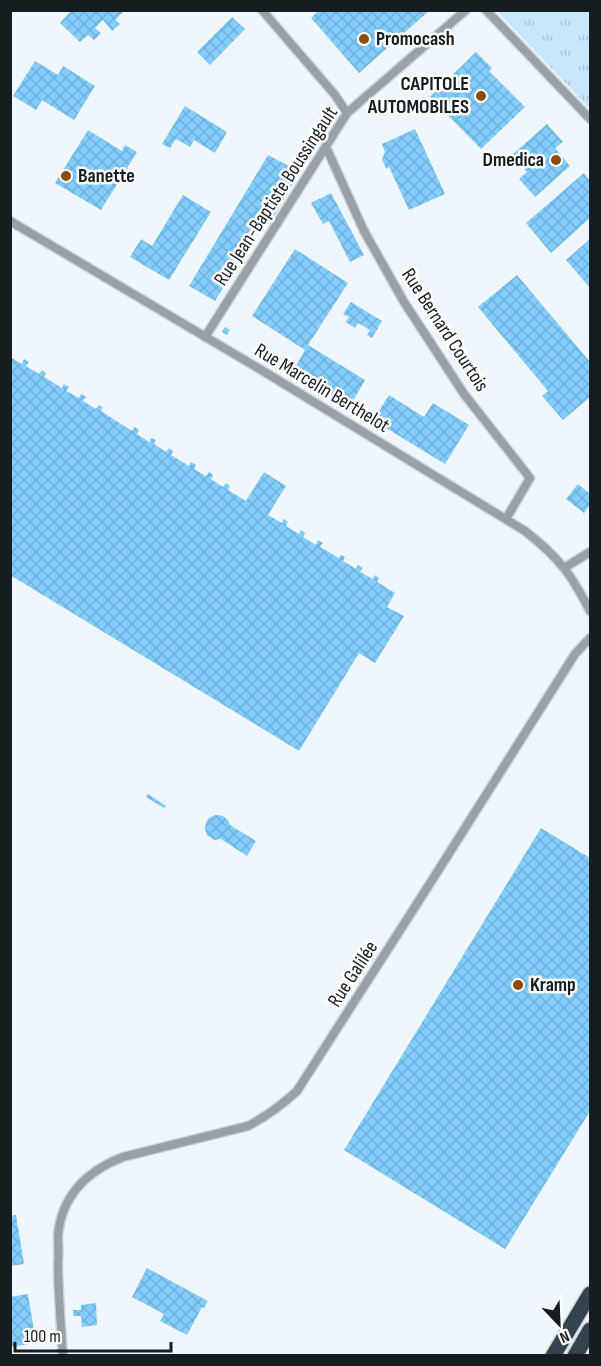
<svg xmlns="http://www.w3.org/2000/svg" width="601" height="1366" font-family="'Sofia Sans Condensed',sans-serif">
	<defs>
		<pattern id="grass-tufts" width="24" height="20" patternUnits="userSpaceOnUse" patternTransform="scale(1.5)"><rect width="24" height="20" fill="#c7e7fc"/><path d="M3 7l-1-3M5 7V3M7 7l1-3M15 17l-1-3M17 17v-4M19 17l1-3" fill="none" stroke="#aac6d8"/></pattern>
		<pattern id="building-cross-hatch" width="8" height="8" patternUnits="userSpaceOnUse" patternTransform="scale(1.5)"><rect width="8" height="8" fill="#83cefe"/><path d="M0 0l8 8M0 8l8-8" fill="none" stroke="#70b0d9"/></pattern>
	</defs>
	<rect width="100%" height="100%" fill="#f0f7fc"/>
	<path fill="url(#grass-tufts)" d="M498,11H590V109L498,12Z"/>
	<path fill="url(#building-cross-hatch)" d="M72,10H125L115,20L120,24L112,31L103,20L95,28L101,33L94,40L88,35L80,42L60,23Z
		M319,10H430L359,73L311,18Z
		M232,17L245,29L210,65L197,52Z
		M476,52L492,68L489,71L525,107L481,149L430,97Z
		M35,61L58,75L63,66L95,86L74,120L42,100L36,110L13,96Z
		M185,106L227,132L215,153L194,140L190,147L176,139L170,148L162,144Z
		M547,124L563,142L555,148L570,166L535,197L519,179L527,172L512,155Z
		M415,129L445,194L409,210L389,167L386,169L382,159L385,152L382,144Z
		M88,130L122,151L125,145L137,152L101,210L55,183Z
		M268,155L300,172L272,219L261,213L247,235L254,239L215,301L189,286Z
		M584,173L590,181V218L551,253L526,223Z
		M331,193L364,255L350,262L329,221L323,224L311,203Z
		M183,195L211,212L169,280L130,257L141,239L152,246Z
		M590,239V288L566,260Z
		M295,249L348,283L308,345L365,380L350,406L293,371L305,350L252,316Z
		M517,275L590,362V397L563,420L542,396L548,391L478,307Z
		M351,302L382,321L372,338L367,335L370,330L365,327L358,323L355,328L346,322L349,317L343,314Z
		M225,327L230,330L227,335L222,332Z
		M10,357L22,364L24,359L29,362L26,366L39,374L42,370L46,373L44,377L62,388L64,384L69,387L66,391L79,398L81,394L86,397L83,401L96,409L99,405L103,407L101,411L132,431L135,427L139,430L137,434L149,442L152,438L156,440L154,444L166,452L169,448L173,451L171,455L189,466L191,462L196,465L194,469L206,476L209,472L213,475L211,479L223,487L226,483L230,486L228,490L246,501L264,472L286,486L268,515L282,523L284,519L288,522L286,526L299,534L301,530L305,533L303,537L316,545L318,540L323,543L320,547L339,558L341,555L345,557L343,561L356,569L358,565L363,568L360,572L373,579L375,575L379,578L377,582L395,593L387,607L404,616L375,663L359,653L299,751L10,575Z
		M389,395L424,417L433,403L469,425L445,464L373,420Z
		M578,484L590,494V505L584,513L566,499Z
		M148,794L166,806L164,808L146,797Z
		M216,815L223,816L228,820L230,825L256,841L247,856L221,839L214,840L207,835L205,828L206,822L210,817Z
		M541,828L590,858V1111L505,1249L344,1150Z
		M16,1215L24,1264L10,1266V1216Z
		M147,1268L208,1301L204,1308L202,1307L187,1335L160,1321L164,1314L132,1297Z
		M28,1294L36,1343L10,1347V1297Z
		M96,1303L97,1325L82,1327L81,1316H73V1310H81V1305Z"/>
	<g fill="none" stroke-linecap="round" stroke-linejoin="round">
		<g stroke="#cdd4d9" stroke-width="11">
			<path id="street" d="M262,10L335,95L347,113
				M486,10L590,119
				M326,147L364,231L404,302L464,394L530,478L506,519
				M10,221L263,371L525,531C539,542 552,553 563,567C574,580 582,596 590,611
				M205,337L347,113L466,10
				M564,568L590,552
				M63,1356C61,1325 58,1293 58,1262C59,1253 58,1244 58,1235C62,1195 87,1171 123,1157L248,1126C267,1116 282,1105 297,1091L429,885L575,654L590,638"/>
		</g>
		<g stroke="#cdd4d9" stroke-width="18">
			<path id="highway" d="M553,1356L590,1294
				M575,1356L590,1330"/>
		</g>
		<use href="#street" stroke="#99a1a6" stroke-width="8"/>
		<use href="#highway" stroke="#34434d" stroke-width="15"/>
	</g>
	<g fill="#8a4c0f" stroke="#fff" stroke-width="2">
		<circle cx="364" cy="39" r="6"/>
		<circle cx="481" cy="96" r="6"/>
		<circle cx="556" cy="160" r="6"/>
		<circle cx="66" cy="176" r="6"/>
		<circle cx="518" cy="985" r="6"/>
	</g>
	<g text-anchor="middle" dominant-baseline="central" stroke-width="5" stroke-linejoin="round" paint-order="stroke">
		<g font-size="20" font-weight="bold" fill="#161d21" stroke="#fff" text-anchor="start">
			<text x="376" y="39">Promocash</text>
			<text x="469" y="84" text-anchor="end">CAPITOLE<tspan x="469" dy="23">AUTOMOBILES</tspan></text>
			<text x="544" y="160" text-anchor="end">Dmedica</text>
			<text x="78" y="176">Banette</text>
			<text x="530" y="985">Kramp</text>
		</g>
		<g font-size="20" fill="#161d21" stroke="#fff">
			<text transform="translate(276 196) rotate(-57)">Rue Jean-Baptiste Boussingault</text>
			<text transform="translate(445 330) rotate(57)">Rue Bernard Courtois</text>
			<text transform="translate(322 388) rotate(31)">Rue Marcelin Berthelot</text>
			<text transform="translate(353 974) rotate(-57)">Rue Galilée</text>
		</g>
	</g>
	<rect width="601" height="1366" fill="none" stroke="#161d21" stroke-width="24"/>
	<g transform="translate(559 1324) rotate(157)" stroke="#ffffff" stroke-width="4.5" paint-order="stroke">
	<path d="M0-4.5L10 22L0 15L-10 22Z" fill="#161d21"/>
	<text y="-9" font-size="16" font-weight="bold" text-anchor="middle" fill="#161d21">N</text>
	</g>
	<path d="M15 1342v9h156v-9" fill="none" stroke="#161d21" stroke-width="3"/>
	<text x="24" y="1342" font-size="18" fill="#161d21" stroke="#ffffff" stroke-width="4.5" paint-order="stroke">100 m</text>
</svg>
